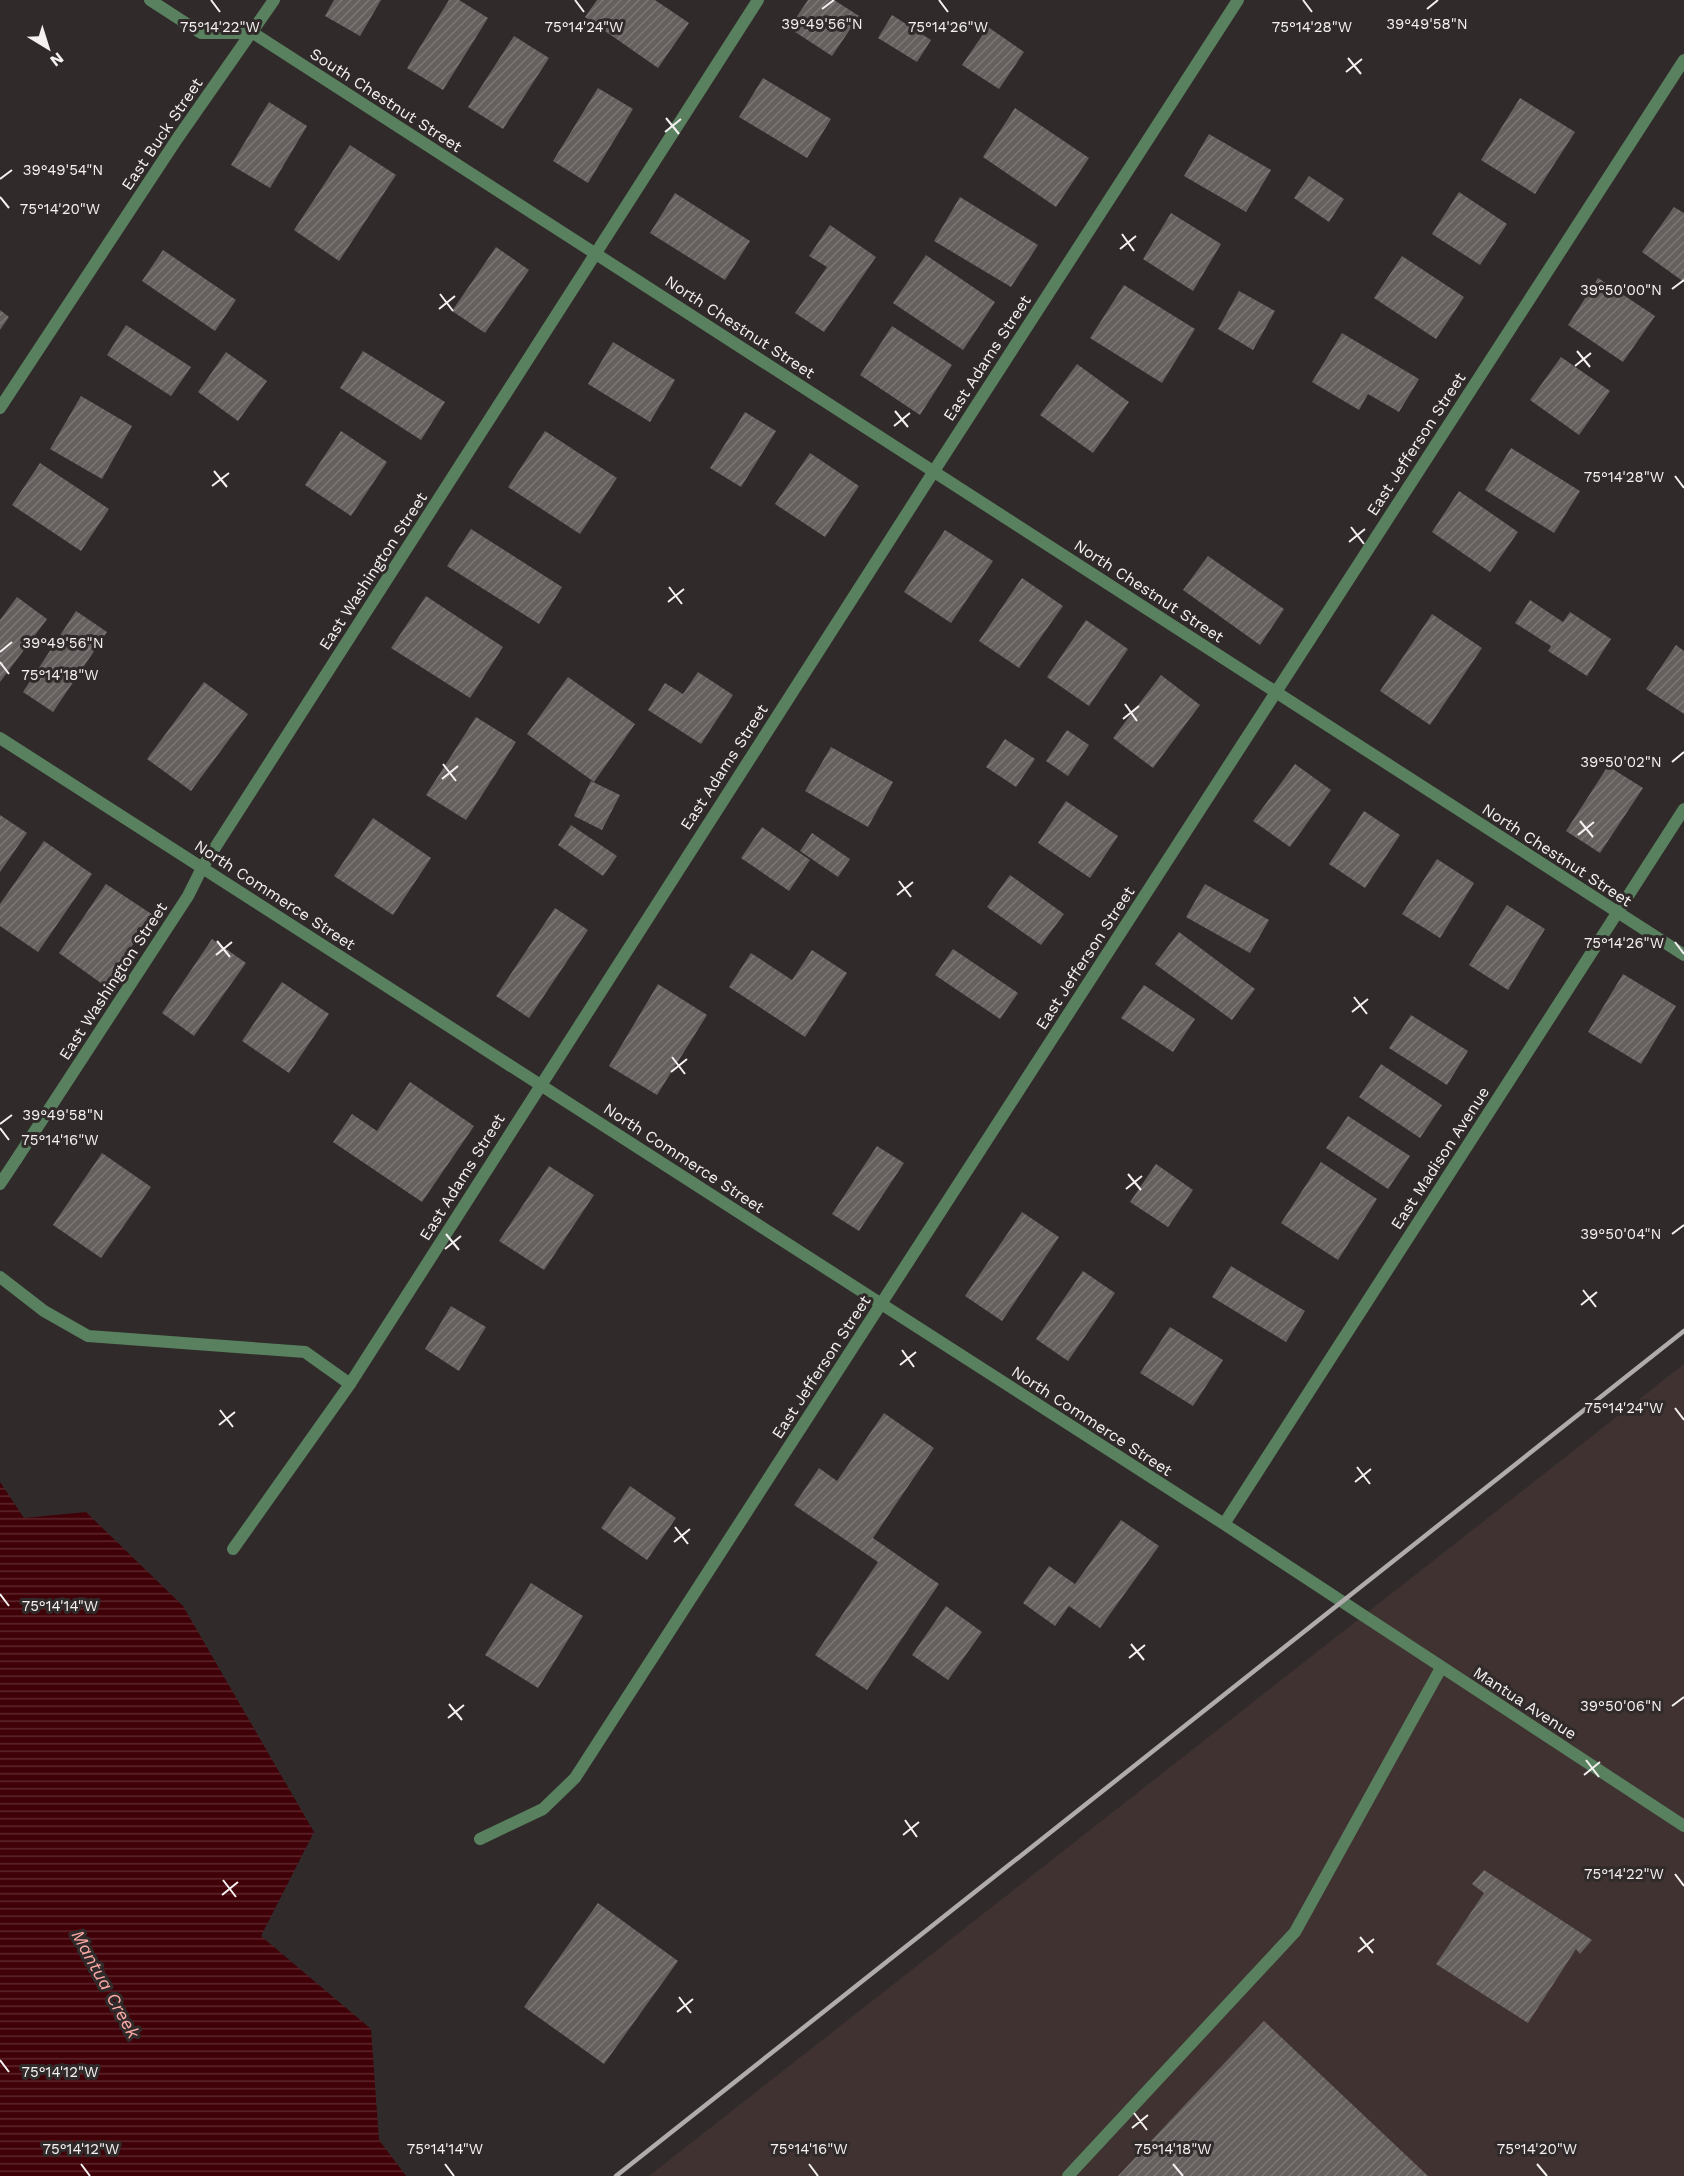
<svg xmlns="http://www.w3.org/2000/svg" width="1684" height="2176" font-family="'Work Sans',sans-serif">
	<defs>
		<pattern id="water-rules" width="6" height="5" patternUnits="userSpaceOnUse" patternTransform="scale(1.5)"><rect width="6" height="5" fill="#400007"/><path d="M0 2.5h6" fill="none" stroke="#5c262c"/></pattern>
		<pattern id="building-hatch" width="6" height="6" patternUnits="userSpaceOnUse" patternTransform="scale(1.5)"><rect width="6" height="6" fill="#655f5e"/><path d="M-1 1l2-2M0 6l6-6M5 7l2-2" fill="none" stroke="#7c7676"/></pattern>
	</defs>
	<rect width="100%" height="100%" fill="#302b2a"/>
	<path fill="#3f3231" d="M1684,1364V2176H649Z"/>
	<path fill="url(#water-rules)" d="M0,1482L24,1518L86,1512L183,1606L314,1832L261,1936L371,2029L379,2140L406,2176H0Z"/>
	<path fill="url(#building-hatch)" d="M334,0H381L360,36L325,16Z
		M449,0H459L488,18L443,90L407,68Z
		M597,0H655L689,23L658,68L585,17Z
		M808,0H834L859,16L832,56L789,28Z
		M892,15L931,40L917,62L878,38Z
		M988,27L1024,52L999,89L962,65Z
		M514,36L549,58L503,129L468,107Z
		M763,78L831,119L807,158L739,117Z
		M598,88L633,109L588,183L553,161Z
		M1520,98L1575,132L1535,194L1481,160Z
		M269,102L307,126L270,188L231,165Z
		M1015,108L1089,158L1056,207L983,157Z
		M1209,134L1271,170L1246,212L1184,176Z
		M350,145L396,175L339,261L294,230Z
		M1309,176L1344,199L1329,222L1294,198Z
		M1459,192L1507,224L1480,265L1432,234Z
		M675,193L750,241L725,280L650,233Z
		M960,197L1038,245L1011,287L934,241Z
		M1674,207L1684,213V282L1642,252Z
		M1171,213L1221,244L1193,291L1143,259Z
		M830,225L876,257L824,332L795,313L827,267L809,256Z
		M496,247L529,270L485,333L452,311Z
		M163,250L236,300L215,331L142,281Z
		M926,255L995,302L963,350L893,303Z
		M1402,256L1464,297L1436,339L1374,298Z
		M1598,278L1655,316L1623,362L1568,325Z
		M1124,285L1195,329L1162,383L1090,338Z
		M1239,291L1275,311L1253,350L1218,329Z
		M0,310L9,317L0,330Z
		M126,325L191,367L171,396L107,355Z
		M892,326L952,365L920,415L860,375Z
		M1342,333L1419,379L1399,412L1368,394L1359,410L1312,382Z
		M613,342L675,380L650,422L588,384Z
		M363,351L445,402L421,440L340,388Z
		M226,352L267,381L238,421L198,392Z
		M1561,357L1610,391L1579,435L1530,400Z
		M1077,364L1129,402L1093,453L1040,415Z
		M81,396L132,426L102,479L50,449Z
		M745,412L776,431L741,487L710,468Z
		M341,431L387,462L351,516L305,485Z
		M545,431L617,478L580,534L508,487Z
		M1511,448L1580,491L1554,533L1485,490Z
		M810,453L859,486L825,537L775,504Z
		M40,463L109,509L81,551L12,505Z
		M1459,491L1518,532L1490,572L1432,532Z
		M471,529L562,587L539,624L447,566Z
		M945,530L993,561L951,623L904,592Z
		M1208,556L1284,609L1260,645L1183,590Z
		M1022,578L1063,606L1019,668L979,641Z
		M426,596L503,647L470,698L391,648Z
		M17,597L47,619L0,682V620Z
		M1530,600L1563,622L1570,612L1611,639L1587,676L1548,651L1551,646L1515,623Z
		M76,611L107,632L53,712L23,692Z
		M1432,614L1482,648L1430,725L1380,691Z
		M1086,620L1128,649L1089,706L1047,677Z
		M1676,645L1684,651V714L1646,689Z
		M698,672L733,695L701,744L648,710L665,683L683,694Z
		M1161,675L1200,705L1153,768L1113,738Z
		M568,677L635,724L594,782L527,734Z
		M204,682L248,714L191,791L147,759Z
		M476,717L516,742L466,820L426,795Z
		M1067,730L1089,745L1068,776L1046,761Z
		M1005,739L1035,759L1016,787L986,767Z
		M831,747L893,782L868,827L805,791Z
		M1295,764L1331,790L1290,847L1253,821Z
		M1608,766L1643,788L1600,853L1566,831Z
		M591,781L620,795L602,830L574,816Z
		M1066,801L1118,836L1090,878L1038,843Z
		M1364,811L1400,835L1365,888L1329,864Z
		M0,815L27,833L0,872Z
		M373,818L431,858L393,915L334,876Z
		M571,825L617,856L603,876L558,845Z
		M762,827L810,860L789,891L741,858Z
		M812,833L850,859L838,877L800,851Z
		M44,841L92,874L38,952L0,926V904Z
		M1437,859L1474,883L1440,938L1402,914Z
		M1010,875L1064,914L1041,945L987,907Z
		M106,884L153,915L105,986L59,953Z
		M1205,884L1269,920L1250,953L1186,917Z
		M1507,905L1545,929L1508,990L1469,965Z
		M555,908L588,930L529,1018L496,996Z
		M1179,932L1255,989L1232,1020L1155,964Z
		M212,939L246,963L194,1036L162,1013Z
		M953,949L1018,993L1000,1019L935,975Z
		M812,950L847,973L805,1037L729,987L751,953L792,980Z
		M1623,974L1676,1006L1641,1064L1588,1032Z
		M282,982L329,1014L289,1073L242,1041Z
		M658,984L707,1015L657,1095L609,1066Z
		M1144,985L1195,1019L1173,1052L1121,1018Z
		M1411,1015L1468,1051L1447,1085L1389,1048Z
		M1381,1064L1442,1105L1420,1138L1359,1097Z
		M410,1082L474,1126L422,1202L333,1142L352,1114L377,1131Z
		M1348,1116L1410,1156L1388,1189L1326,1148Z
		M877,1146L904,1163L859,1231L832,1214Z
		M102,1153L151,1187L101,1258L53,1225Z
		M1321,1162L1377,1199L1338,1260L1281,1223Z
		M1156,1164L1193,1190L1168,1227L1130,1202Z
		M549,1166L594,1195L544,1270L499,1241Z
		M1022,1212L1059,1237L1002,1321L965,1296Z
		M1231,1266L1305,1311L1286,1342L1212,1297Z
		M1083,1271L1115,1293L1068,1361L1036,1339Z
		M451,1306L486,1327L459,1371L425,1349Z
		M1170,1327L1223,1360L1193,1406L1140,1373Z
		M884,1413L934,1448L873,1538L939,1584L867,1690L815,1655L878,1562L794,1505L819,1468L837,1481Z
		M630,1486L676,1518L647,1560L601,1528Z
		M1121,1520L1159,1546L1100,1628L1069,1606L1055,1626L1023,1603L1049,1566L1075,1584Z
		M531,1583L583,1616L538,1688L485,1655Z
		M946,1606L982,1632L948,1680L912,1655Z
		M1484,1870L1592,1940L1580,1954L1576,1949L1528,2023L1436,1964L1484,1893L1472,1884Z
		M598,1903L678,1961L604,2064L524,2007Z
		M1264,2021L1428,2176H1118Z"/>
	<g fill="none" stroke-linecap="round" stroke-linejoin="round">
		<path stroke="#59815f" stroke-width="12" d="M0,1184L16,1160
			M0,1277L44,1311L88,1336L305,1352L350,1384
			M1068,2176L1295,1932L1441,1668"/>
		<path stroke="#59815f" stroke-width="12" d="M150,0L201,33H253L1684,955
			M0,408L177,139L274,0
			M0,738L1224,1524L1684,1826
			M16,1160L188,896L202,868L758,0
			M1224,1524L1684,809
			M233,1549L350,1384L934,471L1238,0
			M480,1839L543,1809L575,1778L1684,60"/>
		<path stroke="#b0acab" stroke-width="4.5" d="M616,2176L1684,1331"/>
	</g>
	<path fill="none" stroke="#f5f1f1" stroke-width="2" d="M211,0L220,12M575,0L584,12M939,0L948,12M1303,0L1312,12M822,9L834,0M1427,9L1438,0M1348,58L1361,74M1346,72L1362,59M666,118L679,134M665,132L681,119M0,179L12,170M0,197L9,208M1122,234L1134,251M1120,249L1136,236M1672,289L1684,280M440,294L453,311M439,309L455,296M1577,351L1590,367M1575,366L1591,353M895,411L908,427M894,426L910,413M214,471L227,487M1675,476L1684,488M212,486L229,473M1351,527L1364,544M1349,542L1365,529M669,587L682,604M668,602L684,589M0,652L12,642M0,662L9,674M1125,704L1137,721M1123,719L1139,706M1672,762L1684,752M443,764L456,781M442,779L458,766M1580,821L1593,837M1578,835L1594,822M899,881L911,897M897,895L913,882M217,941L230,957M1675,942L1684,954M216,955L232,942M1354,997L1367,1014M1352,1012L1368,999M672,1057L685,1074M671,1072L687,1059M0,1124L12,1115M0,1128L9,1140M1128,1174L1141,1190M1126,1189L1142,1176M446,1234L459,1250M1672,1234L1684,1225M445,1249L461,1236M1583,1290L1596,1307M1581,1305L1597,1292M902,1350L914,1367M900,1365L916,1352M1675,1408L1684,1420M220,1410L233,1427M219,1425L235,1412M1357,1467L1370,1484M1355,1482L1371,1469M675,1527L688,1544M674,1542L690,1529M0,1594L9,1606M1131,1644L1144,1660M1129,1658L1145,1645M449,1704L462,1720M1672,1706L1684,1697M448,1718L464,1705M1586,1760L1599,1777M1584,1775L1600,1762M905,1820L917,1837M903,1835L919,1822M1675,1874L1684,1886M223,1880L236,1897M222,1895L238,1882M1360,1937L1373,1953M1358,1952L1374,1939M679,1997L691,2013M677,2012L693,1999M0,2060L9,2072M1134,2113L1147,2130M1132,2128L1148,2115M81,2164L90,2176M445,2164L454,2176M809,2164L818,2176M1173,2164L1183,2176M1537,2164L1547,2176"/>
	<g text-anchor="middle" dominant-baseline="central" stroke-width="6" stroke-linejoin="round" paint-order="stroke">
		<g font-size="16" fill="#f5f1f1" stroke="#302b2a">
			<text transform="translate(386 100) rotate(33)">South Chestnut Street</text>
			<text transform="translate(162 134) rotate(-56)">East Buck Street</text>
			<text transform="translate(740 327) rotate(33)">North Chestnut Street</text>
			<text transform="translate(987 358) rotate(-57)">East Adams Street</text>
			<text transform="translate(1416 444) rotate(-57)">East Jefferson Street</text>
			<text transform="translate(373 571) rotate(-57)">East Washington Street</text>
			<text transform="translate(1149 591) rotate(33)">North Chestnut Street</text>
			<text transform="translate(724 767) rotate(-57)">East Adams Street</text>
			<text transform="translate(1557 855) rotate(33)">North Chestnut Street</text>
			<text transform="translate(275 895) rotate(33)">North Commerce Street</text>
			<text transform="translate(1085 958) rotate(-57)">East Jefferson Street</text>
			<text transform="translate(113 981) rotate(-57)">East Washington Street</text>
			<text transform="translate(684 1158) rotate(33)">North Commerce Street</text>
			<text transform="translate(1440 1158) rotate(-57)">East Madison Avenue</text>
			<text transform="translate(462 1177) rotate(-58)">East Adams Street</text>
			<text transform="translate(821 1367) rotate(-57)">East Jefferson Street</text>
			<text transform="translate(1092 1421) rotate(33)">North Commerce Street</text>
			<text transform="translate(1525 1703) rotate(33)">Mantua Avenue</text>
		</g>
		<g font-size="18" font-style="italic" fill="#feaaa6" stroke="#302b2a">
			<text transform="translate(106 1984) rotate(61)">Mantua Creek</text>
		</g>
	</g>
	<g font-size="15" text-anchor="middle" fill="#f5f1f1" stroke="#302b2a" stroke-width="6" stroke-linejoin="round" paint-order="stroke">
		<text x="822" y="29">39°49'56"N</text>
		<text x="1427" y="29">39°49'58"N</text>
		<text x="220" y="32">75°14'22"W</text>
		<text x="584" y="32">75°14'24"W</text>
		<text x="948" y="32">75°14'26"W</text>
		<text x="1312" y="32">75°14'28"W</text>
		<text x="63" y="175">39°49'54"N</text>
		<text x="60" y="214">75°14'20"W</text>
		<text x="1621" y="295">39°50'00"N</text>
		<text x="1624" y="482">75°14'28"W</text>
		<text x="63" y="648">39°49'56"N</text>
		<text x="60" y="680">75°14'18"W</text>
		<text x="1621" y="767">39°50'02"N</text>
		<text x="1624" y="948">75°14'26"W</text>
		<text x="63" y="1120">39°49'58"N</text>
		<text x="60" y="1145">75°14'16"W</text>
		<text x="1621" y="1239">39°50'04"N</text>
		<text x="1624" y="1413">75°14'24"W</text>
		<text x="60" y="1611">75°14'14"W</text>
		<text x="1621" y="1711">39°50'06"N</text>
		<text x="1624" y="1879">75°14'22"W</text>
		<text x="60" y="2077">75°14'12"W</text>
		<text x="81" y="2154">75°14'12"W</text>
		<text x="445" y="2154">75°14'14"W</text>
		<text x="809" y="2154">75°14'16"W</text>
		<text x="1173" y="2154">75°14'18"W</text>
		<text x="1537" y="2154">75°14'20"W</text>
	</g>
	<g transform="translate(48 48) rotate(142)" stroke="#302b2a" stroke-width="4.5" paint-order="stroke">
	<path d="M0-4.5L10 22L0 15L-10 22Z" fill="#f5f1f1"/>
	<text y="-9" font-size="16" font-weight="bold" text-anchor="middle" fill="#f5f1f1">N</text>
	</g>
</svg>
